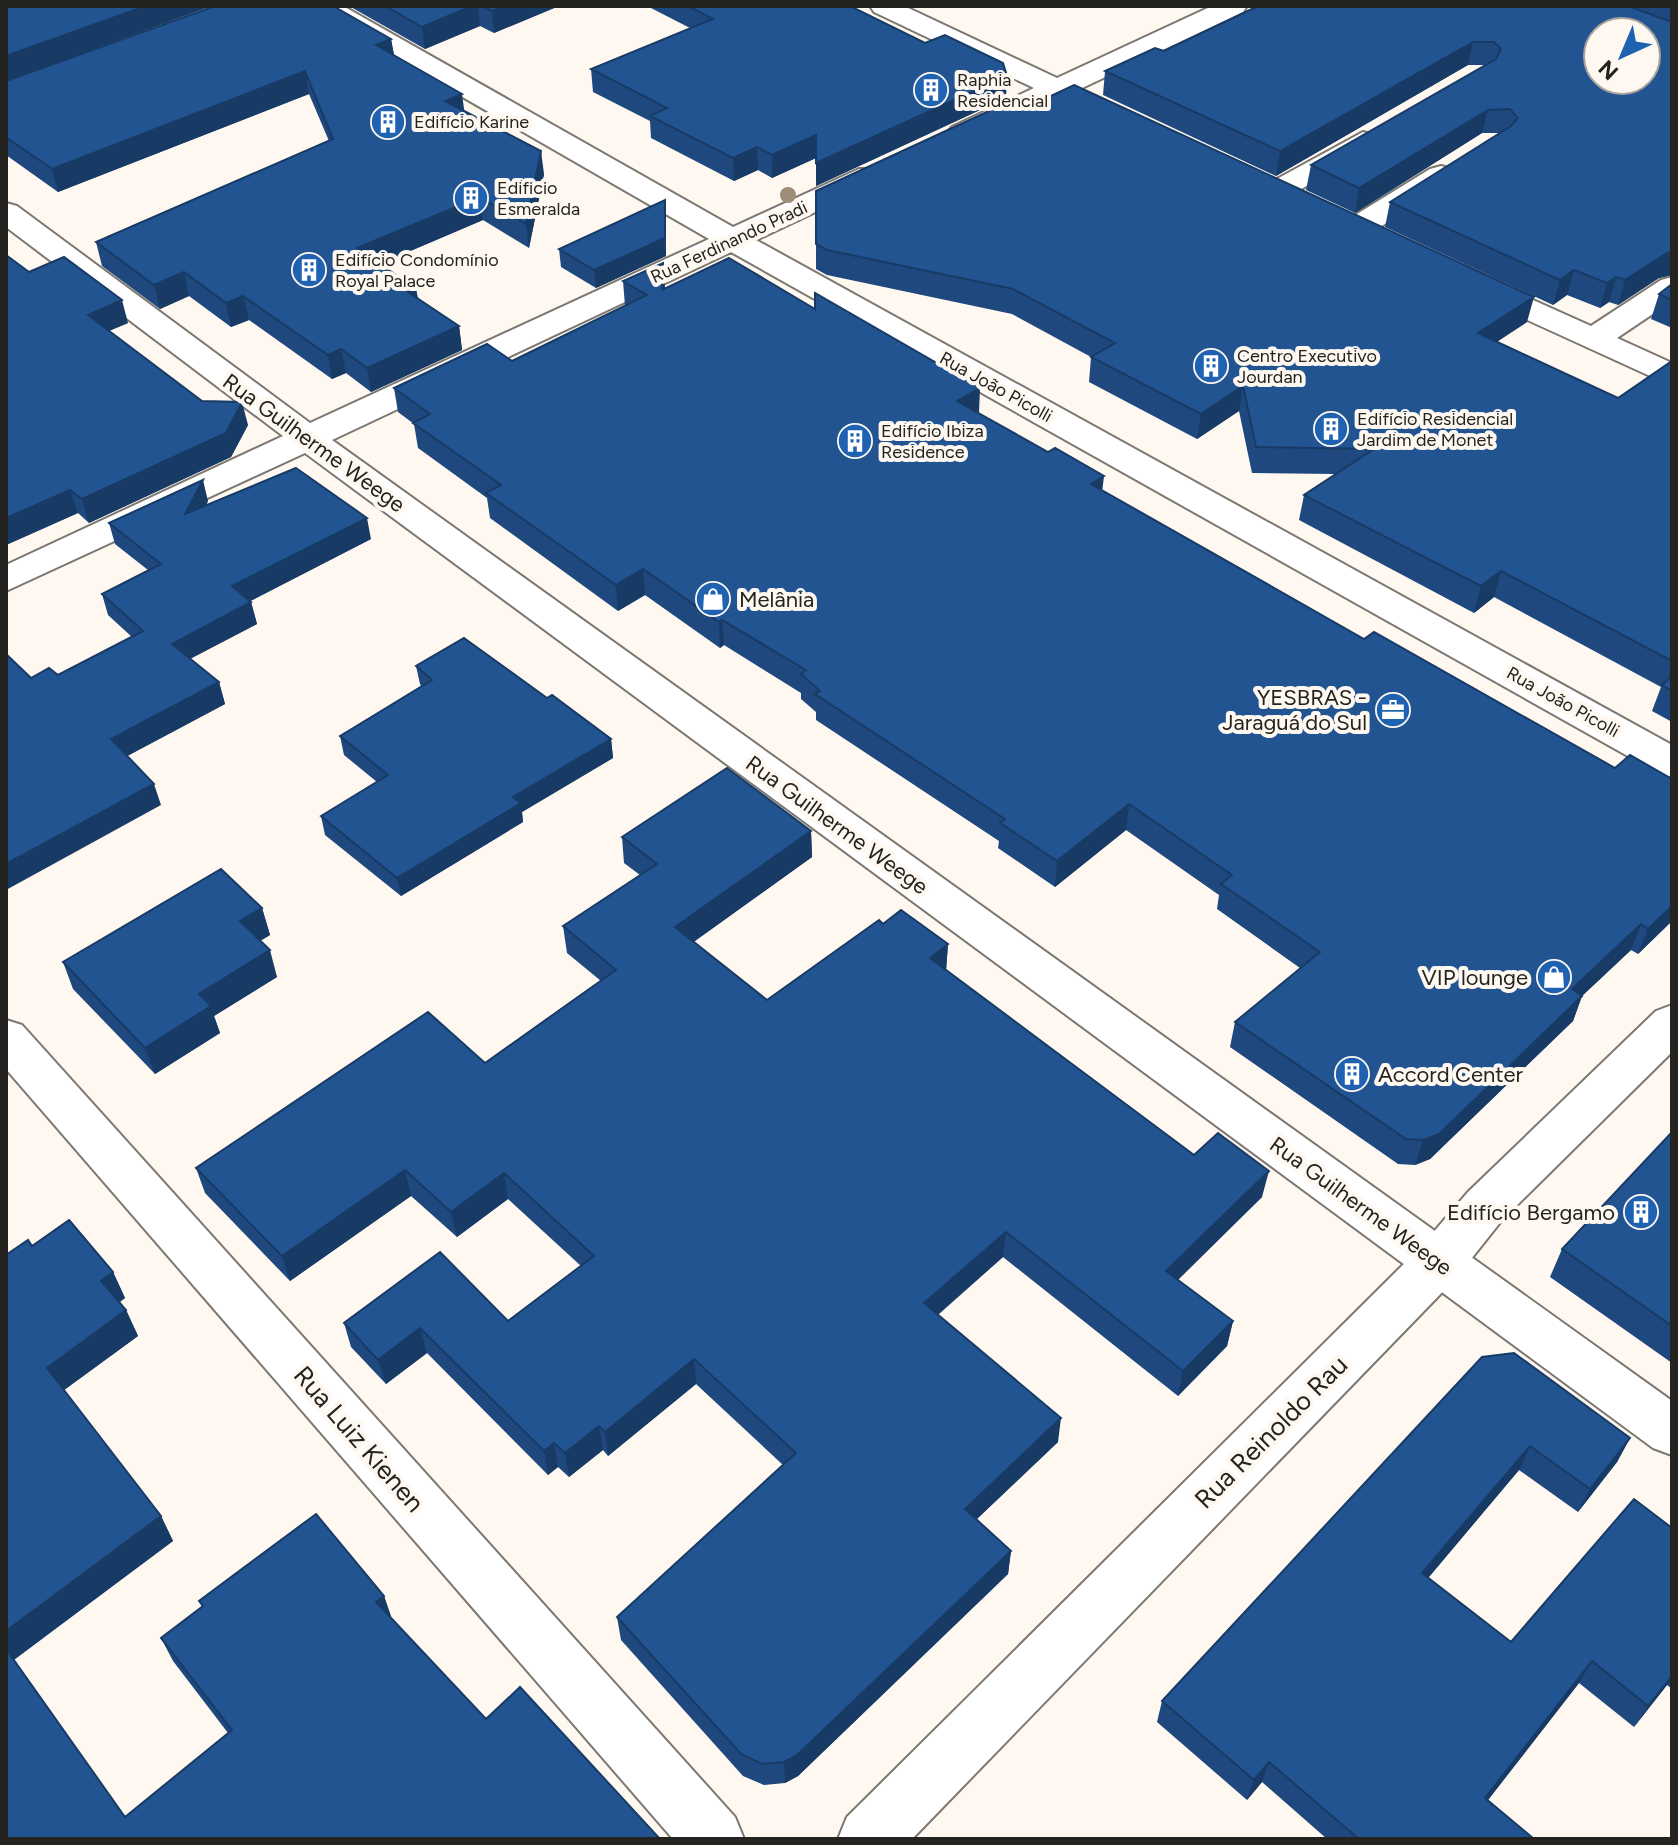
<svg xmlns="http://www.w3.org/2000/svg" width="1678" height="1845" font-family="Figtree,sans-serif">
	<rect width="100%" height="100%" fill="#fef8f1"/>
	<g fill="none" stroke-linecap="round" stroke-linejoin="round">
		<g stroke="#7c7771" stroke-width="4">
			<path id="minor" d="M311,6H343L733,227L859,169H881L885,175L881,181L756,240L1672,745V777L1658,773L731,252L332,440L1672,1401V1455L1653,1448L305,453L6,591V565L283,436L6,227V203L17,206L310,423L709,239L315,12Z
				M870,6H904L1057,78L1212,6H1247L1243,12L1080,89L1089,97L1085,103L1075,106L1057,99L962,142L952,139L947,133L952,127L1034,88L874,12Z
				M1363,132L1373,135L1378,141L1373,147L1286,198H1264L1260,192L1264,186Z
				M1441,166L1452,169L1456,175L1452,181L1366,236H1344L1340,229L1344,222L1430,169Z
				M1475,274L1591,326L1661,280L1672,277V301L1617,338L1672,363V386L1464,291L1459,284L1464,277Z
				M6,1020L22,1025L735,1817L744,1839H673L6,1069Z"/>
		</g>
		<g stroke="#7c7771" stroke-width="4">
			<path id="major" d="M1672,1005V1052L1502,1220L1456,1278L912,1839H838L847,1817L1420,1248L1468,1192L1656,1011Z"/>
		</g>
		<use href="#minor" fill="#fff" fill-rule="evenodd"/>
		<use href="#major" fill="#fff" fill-rule="evenodd"/>
	</g>
	<circle fill="#9d8c78" cx="788" cy="195" r="8"/>
	<path fill="#1e487e" d="M349,6H559L494,33L480,26L425,49Z
		M647,6H850L1006,98L816,186V158L772,178L758,170L734,181L651,138L650,121L593,92L591,69L690,28Z
		M1258,6H1672V275L1659,278L1618,305L1609,302L1600,308L1567,295L1553,305L1385,227L1390,202L1501,133H1482L1355,213L1306,190L1311,165L1485,65H1468L1276,176L1103,95L1105,71L1164,51Z
		M391,39L394,55L544,174L529,248L483,220L380,264L416,289L418,298L459,326L462,350L371,392L346,373L332,379L249,320L231,327L189,296L160,309L102,266L96,242L329,141L309,94L58,192L6,155V81Z
		M1019,111L1527,322L1496,342L1618,398L1672,361V722L1652,711L1661,687L1494,597L1474,613L1299,520L1304,495L1335,474L1252,473L1239,411L1197,439L1089,382L1091,357L1012,314L827,275L816,269V191Z
		M665,200L666,256L596,288L561,267L559,249Z
		M29,272L128,323L109,331L202,401L248,425L231,457L89,523L78,513L6,545Z
		M623,281L665,289L978,413L1102,490L1364,639L1615,768L1672,779V921L1638,954L1631,950L1582,996L1573,1021L1430,1159L1415,1165L1398,1164L1230,1047L1235,1022L1300,968L1217,909L1219,895L1126,830L1055,887L998,848L999,841L816,720V712L801,699V693L724,645L720,648L645,595L618,611L490,518L487,498L418,448L414,424L398,412L394,388L512,361L625,306Z
		M1672,284V328L1651,319L1659,294Z
		M208,501L206,505L371,539L250,601L251,602L257,624L190,659L219,682L225,704L127,756L161,805L31,678L58,675L132,637L108,615L102,594L148,570L115,544L109,523Z
		M416,666L547,698L611,739L613,758L522,812L523,822L401,896L325,835L321,816L377,782L344,755L340,736L421,686L420,684Z
		M811,831L812,857L693,942L767,1000L883,924L948,944L946,970L1194,1155L1262,1197L1178,1280L1233,1321L1227,1346L1178,1396L1003,1257L938,1315L1058,1442L977,1519L1011,1551L1008,1574L798,1776L785,1783L764,1785L743,1776L621,1640L617,1617L783,1465L696,1384L608,1456L603,1450L569,1477L558,1467L548,1475L427,1353L386,1384L351,1347L344,1323L508,1321L581,1266L508,1199L457,1237L411,1196L290,1281L205,1193L196,1168L485,1063L601,981L567,953L563,926L640,875L624,863L622,837Z
		M262,908L270,935L260,941L277,977L214,1016L220,1033L155,1074L73,989L63,962Z
		M1672,1132V1363L1550,1277L1562,1249Z
		M69,1220L113,1272L125,1298L120,1302L126,1310L138,1336L64,1390L161,1516L173,1541L14,1660L125,1817L228,1733L173,1661L161,1638L202,1607L199,1601L316,1514L384,1596L392,1620L486,1719L520,1687L660,1839H6V1255L28,1240L32,1246Z
		M1482,1357L1630,1438L1617,1462L1578,1512L1519,1470L1428,1578L1511,1642L1672,1528V1689L1667,1685L1634,1727L1579,1683L1488,1800L1534,1839H1327L1262,1782L1247,1800L1157,1722L1162,1701Z"/>
	<path fill="#183b66" d="M146,6H212L6,81V56Z
		M472,6H478L480,26L425,49L422,27Z
		M504,6H559L494,33L492,11Z
		M391,39L395,61L376,45Z
		M1473,42L1468,65L1276,176L1280,151Z
		M305,71L309,94L58,192L52,169Z
		M1007,76L1006,98L816,186V163Z
		M462,94L465,116L445,101Z
		M1488,110L1482,133L1355,213L1359,188Z
		M816,135V158L772,178V155Z
		M757,147L758,170L734,181L733,158Z
		M541,151L544,174L529,248L526,224Z
		M480,197L483,220L361,272L357,248Z
		M665,200L666,256L596,288L594,270Z
		M1672,252V275L1659,278L1618,305L1625,280L1667,253Z
		M663,263L665,287L663,315L662,290Z
		M1574,270L1567,295L1553,305L1560,280Z
		M184,272L189,296L160,309L154,285Z
		M1616,277L1609,302L1600,308L1607,283Z
		M416,289L420,313L408,292Z
		M243,296L249,320L231,327L226,303Z
		M1534,297L1527,322L1471,359L1478,333Z
		M122,300L128,323L94,337L88,315Z
		M459,326L462,350L371,392L367,368Z
		M341,349L346,373L332,379L328,355Z
		M1243,386L1239,411L1197,439L1201,414Z
		M980,388L979,413L957,401Z
		M242,402L248,425L231,457L89,523L82,499Z
		M1104,476L1101,501L1091,484Z
		M203,480L208,501L191,536L185,514Z
		M70,490L78,513L6,545V518Z
		M367,518L371,539L237,608L232,586Z
		M643,569L645,595L618,611L616,585Z
		M1501,571L1494,597L1474,613L1481,586Z
		M251,602L257,624L178,665L172,644Z
		M722,620L724,645L720,648L719,622Z
		M219,682L225,704L118,761L111,739Z
		M611,739L613,758L522,812L523,822L401,896L397,878L513,797Z
		M154,784L161,805L6,890V864Z
		M1129,804L1126,830L1055,887L1057,861Z
		M811,831L812,857L677,954L675,927Z
		M1672,906V921L1638,954L1648,929Z
		M262,908L270,935L248,948L240,921Z
		M1641,924L1631,950L1582,996L1573,1021L1430,1159L1415,1165L1423,1140L1572,989Z
		M948,944L946,971L930,958Z
		M270,950L277,977L214,1016L220,1033L155,1074L145,1048L199,994Z
		M405,1170L411,1196L290,1281L282,1256Z
		M1269,1171L1262,1197L1161,1296L1166,1271Z
		M504,1173L508,1199L457,1237L451,1212Z
		M1006,1232L1003,1257L922,1328L924,1303Z
		M113,1272L125,1298L112,1307L101,1281Z
		M126,1310L138,1336L60,1393L47,1368Z
		M1233,1321L1227,1346L1178,1396L1183,1371Z
		M420,1328L427,1353L386,1384L378,1360Z
		M694,1359L696,1384L608,1456L605,1432Z
		M1061,1418L1058,1442L963,1532L965,1509Z
		M599,1426L603,1450L569,1477L565,1453Z
		M1630,1438L1617,1462L1578,1512L1590,1489Z
		M554,1443L558,1467L548,1475L544,1451Z
		M1530,1446L1519,1470L1413,1596L1422,1573Z
		M161,1516L173,1541L13,1660L6,1650V1631Z
		M1011,1551L1008,1574L798,1776L785,1783L784,1762Z
		M384,1596L392,1619L376,1602Z
		M1592,1661L1579,1683L1474,1818L1485,1798Z
		M1672,1676V1678L1667,1685L1634,1727L1648,1706Z
		M1269,1762L1262,1782L1247,1800L1254,1780Z"/>
	<path fill="#235492" stroke="#183b66" stroke-width="2" fill-rule="evenodd" d="M6,6H146L6,56Z
		M215,6H333L391,39L376,45L462,94L445,101L541,151L526,224L480,197L357,248L416,289L408,292L459,326L367,368L341,349L328,355L243,296L226,303L184,272L154,285L96,242L333,139L305,71L52,169L6,137V81Z
		M385,6H472L422,27Z
		M482,6H504L492,11Z
		M688,6H850L925,43L945,35L1003,63L1007,76L816,163V135L772,155L757,147L733,158L650,116L667,108L591,69L713,19Z
		M1258,6H1628L1672,22V252L1667,253L1625,280L1616,277L1607,283L1574,270L1560,280L1390,202L1511,126L1518,118L1510,109L1488,110L1359,188L1311,165L1496,59L1501,49L1494,42H1473L1280,151L1105,71L1155,48L1164,51ZM1598,32H1646V80H1598Z
		M1074,85L1534,297L1478,333L1618,398L1672,361V661L1501,571L1481,586L1304,495L1374,449L1256,447L1243,386L1201,414L1091,357L1115,343L1013,289L827,250L816,244V191L1015,99L1019,111Z
		M665,200V238L594,270L559,249Z
		M6,255L29,272L64,257L122,300L88,315L202,401L242,402L226,433L82,499L70,490L6,518Z
		M729,258L815,309V293L980,388L957,401L1048,452L1055,448L1104,476L1091,484L1364,639L1374,632L1615,768L1630,755L1672,779V906L1648,929L1641,924L1572,989L1582,996L1439,1134L1423,1140L1406,1139L1235,1022L1320,952L1221,884L1232,875L1129,804L1057,861L1000,823L1005,819L815,694L820,691L801,674L806,670L722,620L719,622L643,569L616,585L550,538L486,493L501,485L413,423L430,414L394,388L487,344L512,361L647,295L623,281L663,263L662,290Z
		M1672,284V300L1659,294Z
		M296,468L367,518L232,586L251,602L172,644L219,682L111,739L154,784L6,864V656L7,655L31,678L49,668L58,675L143,631L102,594L161,564L109,523L203,480L185,514Z
		M464,638L547,698L552,695L611,739L513,797L521,803L397,878L321,816L388,775L340,736L432,680L416,666Z
		M1672,676V691L1662,685Z
		M727,768L811,831L675,927L767,1000L879,920L883,924L901,910L948,944L930,958L1194,1155L1218,1133L1269,1171L1166,1271L1233,1321L1183,1371L1006,1232L924,1303L1061,1418L965,1509L1011,1551L797,1755L784,1762L762,1764L741,1754L617,1617L796,1453L694,1359L605,1432L599,1426L565,1453L554,1443L544,1451L420,1328L378,1360L344,1323L440,1252L508,1321L594,1256L504,1173L451,1212L405,1170L282,1256L196,1168L428,1012L485,1063L616,970L563,926L657,864L622,837Z
		M221,869L262,908L240,921L270,950L199,994L211,1006L145,1048L63,962Z
		M1672,1132V1326L1562,1249Z
		M69,1220L113,1272L101,1281L126,1310L47,1368L161,1516L6,1631V1255L28,1240L32,1246Z
		M1514,1353L1630,1438L1590,1489L1530,1446L1422,1573L1511,1642L1634,1499L1672,1528V1676L1648,1706L1592,1661L1485,1798L1534,1839H1359L1269,1762L1254,1780L1162,1701L1482,1357Z
		M316,1514L384,1596L376,1602L486,1719L520,1687L660,1839H6V1649L125,1817L232,1730L161,1638L203,1606L199,1601Z"/>
	<defs>
		<g id="building-disc" transform="scale(1.8)"><circle r="9.5" fill="#1f62b2" stroke="#fef8f1"/><path d="M-4-6H4V6H1V3H-1V6H-4ZM-2.5-4.3h1.7v1.8h-1.7ZM.8-4.3h1.7v1.8H.8ZM-2.5-1h1.7V.8h-1.7ZM.8-1h1.7V.8H.8Z" fill="#fff"/></g>
		<g id="shop-disc" transform="scale(1.8)"><circle r="9.5" fill="#1f62b2" stroke="#fef8f1"/><path d="M-5-2.5h2.3a2.7 3.5 0 0 1 5.4 0H5L5.5 6h-11ZM-1.5-2.5h3a1.5 2.3 0 0 0-3 0Z" fill="#fff"/></g>
		<g id="office-disc" transform="scale(1.8)"><circle r="9.5" fill="#1f62b2" stroke="#fef8f1"/><path d="M-6-3h4V-5.5h4V-3h4V5H-6ZM-1-4.5V-3h2v-1.5ZM-6 0V1H6V0Z" fill="#fff"/></g>
	</defs>
	<g fill-rule="evenodd">
		<use href="#building-disc" x="931" y="90"/>
		<use href="#building-disc" x="388" y="122"/>
		<use href="#building-disc" x="471" y="198"/>
		<use href="#building-disc" x="309" y="270"/>
		<use href="#building-disc" x="1211" y="366"/>
		<use href="#building-disc" x="1331" y="429"/>
		<use href="#building-disc" x="855" y="441"/>
		<use href="#shop-disc" x="713" y="599"/>
		<use href="#office-disc" x="1393" y="710"/>
		<use href="#shop-disc" x="1554" y="977"/>
		<use href="#building-disc" x="1352" y="1074"/>
		<use href="#building-disc" x="1641" y="1212"/>
	</g>
	<g text-anchor="middle" dominant-baseline="central" stroke-width="8" stroke-linejoin="round" paint-order="stroke">
		<g font-size="18" fill="#252320" stroke="#fef8f1" text-anchor="start">
			<text x="957" y="80">Raphia<tspan x="957" dy="21">Residencial</tspan></text>
			<text x="414" y="122">Edifício Karine</text>
			<text x="497" y="188">Edificio<tspan x="497" dy="21">Esmeralda</tspan></text>
			<text x="335" y="260">Edifício Condomínio<tspan x="335" dy="21">Royal Palace</tspan></text>
			<text x="1237" y="356">Centro Executivo<tspan x="1237" dy="21">Jourdan</tspan></text>
			<text x="1357" y="419">Edifício Residencial<tspan x="1357" dy="21">Jardim de Monet</tspan></text>
			<text x="881" y="431">Edifício Ibiza<tspan x="881" dy="21">Residence</tspan></text>
		</g>
		<g font-size="18" fill="#252320" stroke="#fef8f1">
			<text transform="translate(729 242) rotate(-25)">Rua Ferdinando Pradi</text>
			<text transform="translate(996 387) rotate(29)">Rua João Picolli</text>
			<text transform="translate(1563 702) rotate(29)">Rua João Picolli</text>
		</g>
		<g font-size="22" fill="#252320" stroke="#fef8f1">
			<text transform="translate(314 443) rotate(36)">Rua Guilherme Weege</text>
			<text transform="translate(837 825) rotate(36)">Rua Guilherme Weege</text>
			<text transform="translate(1361 1206) rotate(36)">Rua Guilherme Weege</text>
		</g>
		<g font-size="22" fill="#252320" stroke="#fef8f1" text-anchor="end">
			<text x="739" y="599" text-anchor="start">Melânia</text>
			<text x="1367" y="697">YESBRAS -<tspan x="1367" dy="25">Jaraguá do Sul</tspan></text>
			<text x="1528" y="977">VIP lounge</text>
			<text x="1378" y="1074" text-anchor="start">Accord Center</text>
			<text x="1615" y="1212">Edifício Bergamo</text>
		</g>
		<g font-size="26" fill="#252320" stroke="#fef8f1">
			<text transform="translate(1271 1432) rotate(-45)">Rua Reinoldo Rau</text>
			<text transform="translate(359 1439) rotate(49)">Rua Luiz Kienen</text>
		</g>
	</g>
	<rect width="1678" height="1845" fill="none" stroke="#252320" stroke-width="16"/>
	<g transform="translate(1622 56) rotate(224)"><circle r="38" fill="#fef8f1" stroke="#a7a39d" stroke-width="2"/>
	<path d="M0-6L14 30L0 20L-14 30Z" fill="#1f62b2"/>
	<text y="-12" font-size="22" font-weight="bold" text-anchor="middle" fill="#252320">N</text>
	</g>
</svg>
